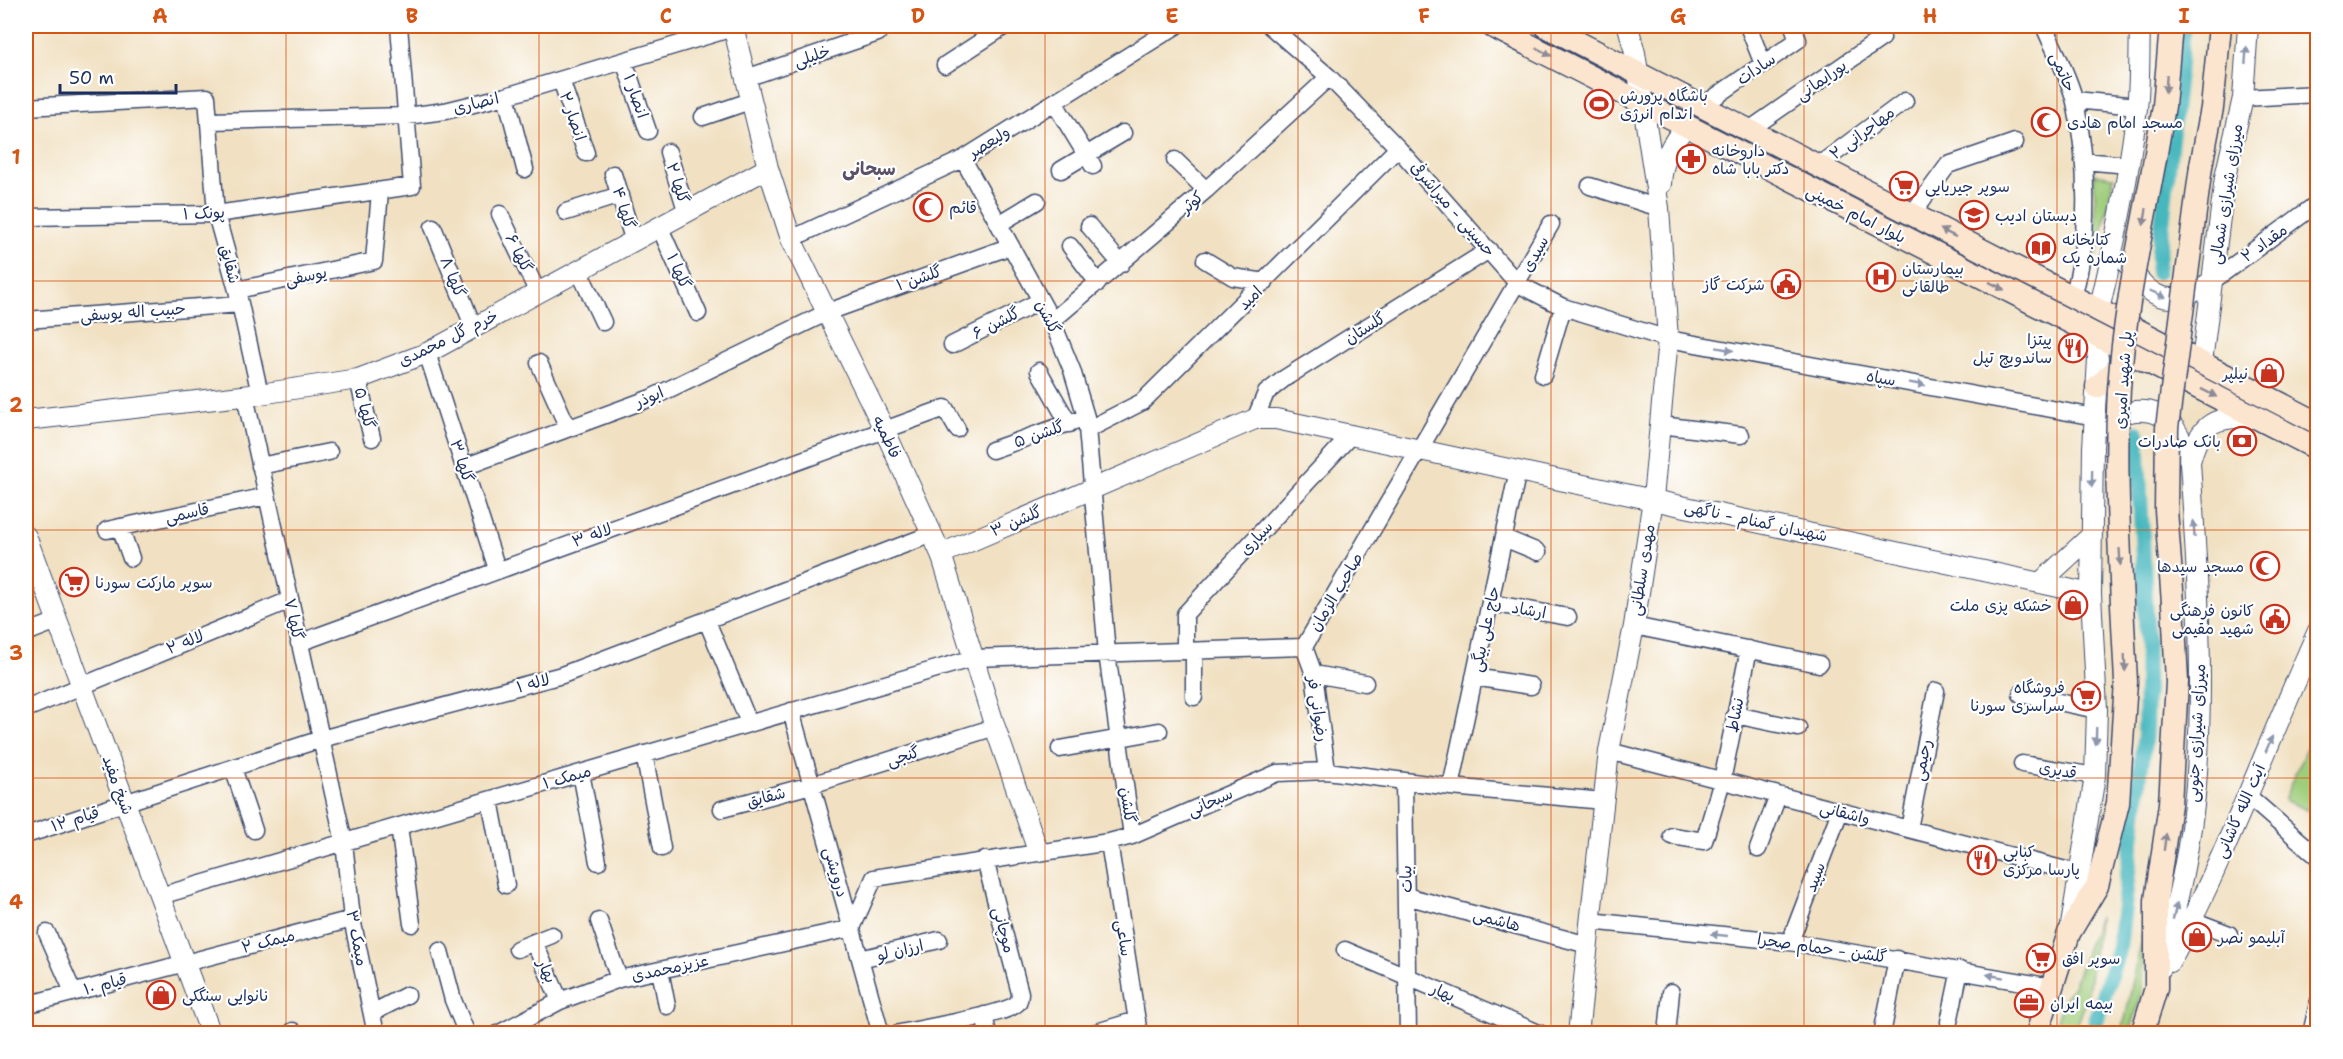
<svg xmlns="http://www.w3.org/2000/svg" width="2343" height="1059" font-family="'Shantell Sans','Playpen Sans Arabic',sans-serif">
	<rect width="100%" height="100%" fill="#fff"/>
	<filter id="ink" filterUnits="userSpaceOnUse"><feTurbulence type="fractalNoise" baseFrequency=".0167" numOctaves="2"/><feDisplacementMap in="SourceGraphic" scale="12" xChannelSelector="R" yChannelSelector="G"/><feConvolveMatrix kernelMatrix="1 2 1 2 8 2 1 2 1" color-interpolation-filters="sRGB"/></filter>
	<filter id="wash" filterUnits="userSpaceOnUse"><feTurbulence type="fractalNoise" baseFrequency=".008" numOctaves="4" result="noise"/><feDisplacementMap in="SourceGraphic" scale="24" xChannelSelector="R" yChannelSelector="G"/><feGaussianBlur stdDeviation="1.35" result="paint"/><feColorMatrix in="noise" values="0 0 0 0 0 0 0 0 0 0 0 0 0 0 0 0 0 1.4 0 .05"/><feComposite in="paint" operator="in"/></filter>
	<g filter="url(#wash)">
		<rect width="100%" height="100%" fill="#f1e1c2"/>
		<path fill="#9fcd7b" stroke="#5d7e6c" stroke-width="1.5" d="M2094,174L2114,177L2097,257Z
			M2314,730L2318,732L2317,814L2284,800Z
			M2099,917L2087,999L2074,1033H2053L2064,999L2074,984Z
			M2143,933L2142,992L2130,1033L2119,1034L2125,1019Z"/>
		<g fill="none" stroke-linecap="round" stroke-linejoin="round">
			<path stroke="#47b7be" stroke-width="16" d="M2157,272L2183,26
				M2092,1034L2119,947L2145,733L2147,640L2137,433"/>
		</g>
	</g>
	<g filter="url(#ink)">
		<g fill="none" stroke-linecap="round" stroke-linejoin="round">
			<g stroke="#3b4a6d" stroke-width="19">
				<path id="minor" d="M1270,26L1329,77L1398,148L1518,284L1563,307L1668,339L2095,417
					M1748,26L1763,64
					M2044,26C2054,50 2069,76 2075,102C2088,161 2090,239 2073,297
					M624,61L648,131
					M945,65L1005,26
					M746,78L878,33
					M561,80L586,153
					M506,96L525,169
					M2243,98L2318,94
					M2075,100L2137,106
					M1054,102L1093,166
					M1702,106L1798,40L1793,26
					M26,107L207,97L216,214L237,290L260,394
					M703,117L750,101
					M209,121L407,116L445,111L506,96L733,28
					M1749,130L1882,38L1879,26
					M668,152L687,213
					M963,159L1052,321L1072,370L1086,417L1107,653L1132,836
					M1175,160L1206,190
					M2083,161L2129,165
					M1819,165L1905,101
					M1061,170L1123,133
					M613,174L634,242
					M1590,186L1659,208
					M566,212L620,195
					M500,214L538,293
					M1912,214L1948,165L2015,142
					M26,217L216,214L412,186L399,26
					M999,224L1037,201
					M1089,226L1121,264
					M433,227L474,328
					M660,228L698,313
					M791,239L963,159L1176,26
					M1070,246L1098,283
					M1205,260L1233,277L1265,282
					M579,271L603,322
					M2211,282L2318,203
					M237,290L374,261L380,192
					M26,320L240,304
					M1052,321L1206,190L1329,77
					M952,345L1040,301
					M427,353L497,569
					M539,363L568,428
					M1039,371L1069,424
					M1543,375L1563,307
					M358,379L372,438
					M245,396L344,842L352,919L376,1034
					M1255,419L1266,393L1285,378L1489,250
					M1661,425L1741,435
					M1087,430L1142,402L1398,148
					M992,450L1086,417
					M260,466L329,452
					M464,467L651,398L828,312L1011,246
					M120,527L131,558
					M107,530L267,496
					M1504,538L1538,552
					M1490,603L1568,617
					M707,621L747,718
					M1634,626L1819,664
					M26,633L57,621
					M299,643L945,408L957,429
					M1304,647L1551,224
					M1304,647L1314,674L1327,771
					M1185,651V614L1352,434
					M1194,651V697
					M1314,674L1365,683
					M1474,677L1531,686
					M2021,694L2097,710
					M26,709L290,600
					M791,711L881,1034
					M1735,715L1798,728
					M1060,749L1159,731
					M1609,751L2081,874
					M644,754L662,848
					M2022,764L2095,776
					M233,768L254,830
					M581,773L598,862
					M1404,781L1408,1034
					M1451,787L1518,470
					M2248,796L2318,857
					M490,800L506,885
					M722,809L811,785L995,727
					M399,826L412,924
					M1909,829L1936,691
					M26,835L321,739L562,675L932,534
					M1672,836L1704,841L1722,781L1749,649
					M1109,842L1139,1034
					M1758,849L1778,796
					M160,896L974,658L1304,647
					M1406,896L1588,945
					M2192,920L2229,934
					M599,921L619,979
					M1590,921L1790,942L2052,987
					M47,933L73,992
					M534,942L560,1001
					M1790,942L1840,811
					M517,949L552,935
					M1345,950L1541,1034
					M440,951L453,1000L467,1034
					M860,959L939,940
					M660,970L667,1006
					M26,1005L352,919
					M372,1013L407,995
					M984,1015L988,1034
					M1949,1022L1960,970
					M293,1031L294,1034
					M498,1034L560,1001L619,979L852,928L874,878L1109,842L1132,836L1277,773L1327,771L1451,787L1603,801
					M896,1034C920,1028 997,1017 1015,1005C1019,1003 1020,997 1020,993L985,860
					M1090,1034L1137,1020
					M1667,1034L1671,992
					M1882,1034L1897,959
					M2311,1034L2318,1003"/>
			</g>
			<g stroke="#3b4a6d" stroke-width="22">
				<path id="tertiary" d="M733,26L768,168L791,239L885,431L941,554L995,727L1038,851
					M1661,184C1662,161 1670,143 1687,126
					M2128,264C2152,304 2174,307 2211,282
					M2099,310C2115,243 2129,176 2137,108C2140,81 2139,53 2140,26
					M2202,362L2225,177L2243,98L2248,26
					M26,420L260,394L358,379L427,353L768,168
					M2107,426C2113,417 2125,412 2135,411C2169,408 2181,434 2190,462
					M26,536L211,1034
					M941,554L1255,419H1276L2091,594
					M2040,583L2092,535
					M2071,925L2095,776L2097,710L2091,594L2093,448L2098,358L2094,336
					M2170,962C2227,855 2268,741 2318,631
					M2161,968C2176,907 2191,847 2196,785C2205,677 2197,569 2190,462C2200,421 2216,416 2255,418
					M1578,1034L1609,751L1634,626L1653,499L1668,339L1659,208L1635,53L1628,26"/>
			</g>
			<g stroke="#3b4a6d" stroke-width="25">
				<path id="secondary" d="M1492,26L2318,449
					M1546,26L2318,423
					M2155,159L2164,106L2171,26
					M2201,166L2212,108L2220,26
					M2097,387L2132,355
					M2037,1034L2069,933L2097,886L2118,803L2126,682L2122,604
					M2142,1034L2156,988V900L2170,804L2177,682L2173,603"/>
			</g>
			<use href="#minor" stroke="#fff" stroke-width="16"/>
			<use href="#tertiary" stroke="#fff" stroke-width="20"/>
			<use href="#secondary" stroke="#fce5cf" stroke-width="22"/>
			<g stroke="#3b4a6d" stroke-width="25" stroke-linecap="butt">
				<path id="secondary-bridge" d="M2173,603L2166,510L2167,428L2201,166
					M2122,604C2119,533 2115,461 2119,389C2124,312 2141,235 2155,159"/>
			</g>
			<use href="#secondary-bridge" stroke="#fce5cf" stroke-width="22"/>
		</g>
		<defs><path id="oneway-solid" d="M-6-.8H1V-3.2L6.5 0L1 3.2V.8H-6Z" transform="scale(1.5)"/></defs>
		<g fill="#8c8a96">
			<use href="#oneway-solid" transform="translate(1544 52) rotate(27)"/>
			<use href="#oneway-solid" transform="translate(2166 84) rotate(95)"/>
			<use href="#oneway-solid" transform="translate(2145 217) rotate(100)"/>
			<use href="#oneway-solid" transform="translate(1948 233) rotate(-153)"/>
			<use href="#oneway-solid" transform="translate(1997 286) rotate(27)"/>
			<use href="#oneway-solid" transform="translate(2209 393) rotate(27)"/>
			<use href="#oneway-solid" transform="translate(2120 557) rotate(87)"/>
			<use href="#oneway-solid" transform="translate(2125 663) rotate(88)"/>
			<use href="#oneway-solid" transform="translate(2165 842) rotate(-82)"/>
		</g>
		<g fill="#8d97ae">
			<use href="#oneway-solid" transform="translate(2246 55) rotate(-86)"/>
			<use href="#oneway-solid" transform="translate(2158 294) rotate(23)"/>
			<use href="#oneway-solid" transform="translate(1725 349) rotate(10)"/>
			<use href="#oneway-solid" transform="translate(1917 384) rotate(10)"/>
			<use href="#oneway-solid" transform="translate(2092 478) rotate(91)"/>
			<use href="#oneway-solid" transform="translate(2194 529) rotate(-93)"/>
			<use href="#oneway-solid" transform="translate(2096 736) rotate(92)"/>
			<use href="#oneway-solid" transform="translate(2269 744) rotate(-67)"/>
			<use href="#oneway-solid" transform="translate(2175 911) rotate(-76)"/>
			<use href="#oneway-solid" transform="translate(1719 935) rotate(-174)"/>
			<use href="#oneway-solid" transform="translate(1995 976) rotate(-170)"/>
		</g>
	</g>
	<path fill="none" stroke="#d45514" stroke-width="1.5" stroke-opacity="0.55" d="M286,26V1034M539,26V1034M792,26V1034M1045,26V1034M1298,26V1034M1551,26V1034M1804,26V1034M2057,26V1034M26,281H2318M26,530H2318M26,778H2318"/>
	<defs>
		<g id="stadium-ring" transform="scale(1.5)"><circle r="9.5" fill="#fff" stroke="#c8321e" stroke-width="1.5"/><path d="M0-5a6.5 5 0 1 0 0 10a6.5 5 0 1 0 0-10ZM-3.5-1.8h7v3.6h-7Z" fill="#c8321e"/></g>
		<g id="mosque-ring" transform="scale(1.5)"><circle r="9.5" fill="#fff" stroke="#c8321e" stroke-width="1.5"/><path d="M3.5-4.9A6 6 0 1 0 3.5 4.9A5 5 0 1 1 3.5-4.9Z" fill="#c8321e"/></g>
		<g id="pharmacy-ring" transform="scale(1.5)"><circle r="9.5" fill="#fff" stroke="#c8321e" stroke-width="1.5"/><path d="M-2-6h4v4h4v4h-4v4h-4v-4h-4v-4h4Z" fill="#c8321e"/></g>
		<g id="supermarket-ring" transform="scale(1.5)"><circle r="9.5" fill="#fff" stroke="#c8321e" stroke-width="1.5"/><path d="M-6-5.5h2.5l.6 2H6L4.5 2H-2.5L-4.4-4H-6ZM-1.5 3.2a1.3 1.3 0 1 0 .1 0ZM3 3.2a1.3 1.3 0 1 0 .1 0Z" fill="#c8321e"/></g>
		<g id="school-ring" transform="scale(1.5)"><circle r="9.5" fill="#fff" stroke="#c8321e" stroke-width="1.5"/><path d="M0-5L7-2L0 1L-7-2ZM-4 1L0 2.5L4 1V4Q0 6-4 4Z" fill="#c8321e"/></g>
		<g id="library-ring" transform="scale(1.5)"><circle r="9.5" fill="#fff" stroke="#c8321e" stroke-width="1.5"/><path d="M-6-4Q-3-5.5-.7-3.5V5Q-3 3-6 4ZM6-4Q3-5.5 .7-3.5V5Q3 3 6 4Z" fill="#c8321e"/></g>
		<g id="hospital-ring" transform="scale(1.5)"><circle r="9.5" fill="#fff" stroke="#c8321e" stroke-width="1.5"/><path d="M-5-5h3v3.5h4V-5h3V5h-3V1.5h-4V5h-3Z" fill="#c8321e"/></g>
		<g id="civic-ring" transform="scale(1.5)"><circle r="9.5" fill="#fff" stroke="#c8321e" stroke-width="1.5"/><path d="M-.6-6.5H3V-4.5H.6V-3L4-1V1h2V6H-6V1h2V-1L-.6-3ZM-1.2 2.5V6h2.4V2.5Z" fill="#c8321e"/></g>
		<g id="restaurant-ring" transform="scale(1.5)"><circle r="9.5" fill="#fff" stroke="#c8321e" stroke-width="1.5"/><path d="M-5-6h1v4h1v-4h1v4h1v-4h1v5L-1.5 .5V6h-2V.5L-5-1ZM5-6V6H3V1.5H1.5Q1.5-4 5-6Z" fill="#c8321e"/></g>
		<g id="shop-ring" transform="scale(1.5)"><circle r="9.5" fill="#fff" stroke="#c8321e" stroke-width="1.5"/><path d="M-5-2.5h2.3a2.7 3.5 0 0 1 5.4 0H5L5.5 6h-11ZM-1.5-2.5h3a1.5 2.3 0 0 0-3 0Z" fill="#c8321e"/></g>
		<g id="bank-ring" transform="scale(1.5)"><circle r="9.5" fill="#fff" stroke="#c8321e" stroke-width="1.5"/><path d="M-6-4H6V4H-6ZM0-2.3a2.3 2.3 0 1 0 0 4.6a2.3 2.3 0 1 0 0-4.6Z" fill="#c8321e"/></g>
		<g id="office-ring" transform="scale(1.5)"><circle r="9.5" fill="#fff" stroke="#c8321e" stroke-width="1.5"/><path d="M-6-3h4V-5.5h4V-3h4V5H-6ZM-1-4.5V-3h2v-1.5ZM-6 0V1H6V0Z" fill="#c8321e"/></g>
	</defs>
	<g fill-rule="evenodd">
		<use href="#stadium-ring" x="1599" y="104"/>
		<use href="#mosque-ring" x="2046" y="122"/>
		<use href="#pharmacy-ring" x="1691" y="159"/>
		<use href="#supermarket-ring" x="1904" y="186"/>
		<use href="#mosque-ring" x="928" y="207"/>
		<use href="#school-ring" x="1974" y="215"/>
		<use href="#library-ring" x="2041" y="248"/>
		<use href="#hospital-ring" x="1881" y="277"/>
		<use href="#civic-ring" x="1786" y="284"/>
		<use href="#restaurant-ring" x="2073" y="348"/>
		<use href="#shop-ring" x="2269" y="373"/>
		<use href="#bank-ring" x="2242" y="441"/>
		<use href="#mosque-ring" x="2265" y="566"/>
		<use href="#supermarket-ring" x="74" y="582"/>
		<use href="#shop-ring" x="2073" y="605"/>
		<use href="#civic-ring" x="2275" y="619"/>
		<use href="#supermarket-ring" x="2086" y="696"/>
		<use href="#restaurant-ring" x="1982" y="860"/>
		<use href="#shop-ring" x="2197" y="937"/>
		<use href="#supermarket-ring" x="2041" y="958"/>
		<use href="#shop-ring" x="161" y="995"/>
		<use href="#office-ring" x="2029" y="1003"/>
	</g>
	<g text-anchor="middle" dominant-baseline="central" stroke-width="4.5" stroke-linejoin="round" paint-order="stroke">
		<g font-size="16" fill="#1b2f5e" stroke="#fff">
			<text transform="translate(812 56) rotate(-19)">خلیلی</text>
			<text transform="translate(1756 69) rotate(-34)">سادات</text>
			<text transform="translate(2063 72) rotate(67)">حاتمی</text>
			<text transform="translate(1821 80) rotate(-35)">پورایمانی</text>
			<text transform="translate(636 96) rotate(71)">انصار ۱</text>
			<text transform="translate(476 103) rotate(-14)">انصاری</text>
			<text transform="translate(573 116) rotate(71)">انصار ۲</text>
			<text transform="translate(1862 133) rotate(-37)">مهاجرانی ۲</text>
			<text transform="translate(989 142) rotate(-32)">ولیعصر</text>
			<text transform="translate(678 183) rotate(72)">گلها ۲</text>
			<text transform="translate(2226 194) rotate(-81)">میرزای شیرازی شمالی</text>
			<text transform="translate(1192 202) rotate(-41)">کوثر</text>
			<text transform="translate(624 208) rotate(73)">گلها ۴</text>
			<text transform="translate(1453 209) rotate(49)">حسینی - میراشرفی</text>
			<text transform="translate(204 213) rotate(-3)">پونک ۱</text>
			<text transform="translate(1856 214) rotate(27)">بلوار امام خمینی</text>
			<text transform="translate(2264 243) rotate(-36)">مقداد ۲</text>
			<text transform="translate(519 253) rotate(64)">گلها ۶</text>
			<text transform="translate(1535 254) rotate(-61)">سیدی</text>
			<text transform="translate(230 264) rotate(75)">شقایق</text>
			<text transform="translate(679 271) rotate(66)">گلها ۱</text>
			<text transform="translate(306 276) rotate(-12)">یوسفی</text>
			<text transform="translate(453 277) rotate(68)">گلها ۸</text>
			<text transform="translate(919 278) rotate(-19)">گلشن ۱</text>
			<text transform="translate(1250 298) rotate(-44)">امید</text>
			<text transform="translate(133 312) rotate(-4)">حبیب اله یوسفی</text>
			<text transform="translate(1048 317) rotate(63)">گلشن</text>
			<text transform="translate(996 323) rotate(-27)">گلشن ۶</text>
			<text transform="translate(1365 328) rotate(-32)">گلستان</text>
			<text transform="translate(448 338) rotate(-26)">خرم گل محمدی</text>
			<text transform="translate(1881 378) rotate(10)">سپاه</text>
			<text transform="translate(2123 380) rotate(-86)">پل شهید امیری</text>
			<text transform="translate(649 397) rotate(-23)">ابوذر</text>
			<text transform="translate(365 408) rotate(76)">گلها ۵</text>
			<text transform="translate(1039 434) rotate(-19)">گلشن ۵</text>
			<text transform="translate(887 437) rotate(65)">فاطمیه</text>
			<text transform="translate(462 461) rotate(72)">گلها ۳</text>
			<text transform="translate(187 513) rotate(-12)">قاسمی</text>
			<text transform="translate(1016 521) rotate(-23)">گلشن ۳</text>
			<text transform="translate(1756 521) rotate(12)">شهیدان گمنام - ناگهی</text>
			<text transform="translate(592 535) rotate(-20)">لاله ۳</text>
			<text transform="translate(1256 538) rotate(-47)">سیاری</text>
			<text transform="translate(1642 570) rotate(-81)">مهدی سلطانی</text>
			<text transform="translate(1336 592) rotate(-59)">صاحب الزمان</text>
			<text transform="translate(1529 610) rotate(10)">ارشاد</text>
			<text transform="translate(294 619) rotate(78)">گلها ۷</text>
			<text transform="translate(1485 629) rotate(-78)">حاج علی بیگی</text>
			<text transform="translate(185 642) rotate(-22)">لاله ۲</text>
			<text transform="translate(533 683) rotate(-15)">لاله ۱</text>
			<text transform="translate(1318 709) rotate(81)">رضوانی فر</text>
			<text transform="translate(1735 715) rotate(-79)">نشاط</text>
			<text transform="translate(2196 733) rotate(-87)">میرزای شیرازی جنوبی</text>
			<text transform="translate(903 756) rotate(-17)">گنجی</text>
			<text transform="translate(1922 760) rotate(-79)">رحیمی</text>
			<text transform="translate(2058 770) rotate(10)">قدیری</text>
			<text transform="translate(567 777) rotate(-16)">میمک ۱</text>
			<text transform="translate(118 785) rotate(70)">شیخ مفید</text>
			<text transform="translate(766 797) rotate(-15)">شقایق</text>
			<text transform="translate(1210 802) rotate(-24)">سبحانی</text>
			<text transform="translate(1128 805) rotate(82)">گلشن</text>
			<text transform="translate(2240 811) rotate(-66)">آیت الله کاشانی</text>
			<text transform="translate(1845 813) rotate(14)">واشقانی</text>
			<text transform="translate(75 819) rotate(-18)">قیام ۱۲</text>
			<text transform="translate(836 872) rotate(74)">درویشی</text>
			<text transform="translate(1815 877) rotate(-69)">سپید</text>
			<text transform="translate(1406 879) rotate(-91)">بیات</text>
			<text transform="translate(1497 920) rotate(15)">هاشمی</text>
			<text transform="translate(1004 930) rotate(75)">موچانی</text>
			<text transform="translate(357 938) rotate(79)">میمک ۳</text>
			<text transform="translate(1124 938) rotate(81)">ساعی</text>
			<text transform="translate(268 941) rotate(-14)">میمک ۲</text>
			<text transform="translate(1822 948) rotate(8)">گلشن - حمام صحرا</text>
			<text transform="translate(900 950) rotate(-13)">ارزان لو</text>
			<text transform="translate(670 968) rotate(-12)">عزیزمحمدی</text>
			<text transform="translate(547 971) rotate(66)">بهار</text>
			<text transform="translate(105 984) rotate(-15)">قیام ۱۰</text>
			<text transform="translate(1443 992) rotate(23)">بهار</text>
		</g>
		<g font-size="16" fill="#1b2f5e" stroke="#fff" text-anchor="start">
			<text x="1620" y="95">باشگاه پرورش<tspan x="1620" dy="18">اندام انرژی</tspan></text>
			<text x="2067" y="122">مسجد امام هادی</text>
			<text x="1712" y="150">داروخانه<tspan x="1712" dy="18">دکتر بابا شاه</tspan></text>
			<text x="1925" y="186">سوپر جیریایی</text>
			<text x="949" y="207">قائم</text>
			<text x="1995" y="215">دبستان ادیب</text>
			<text x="2062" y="239">کتابخانه<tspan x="2062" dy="18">شماره یک</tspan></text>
			<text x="1902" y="268">بیمارستان<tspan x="1902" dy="18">طالقانی</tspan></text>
			<text x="1765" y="284" text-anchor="end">شرکت گاز</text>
			<text x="2052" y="339" text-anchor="end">پیتزا<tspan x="2052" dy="18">ساندویچ تپل</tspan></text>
			<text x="2248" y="373" text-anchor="end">نیلپر</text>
			<text x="2221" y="441" text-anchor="end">بانک صادرات</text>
			<text x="2244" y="566" text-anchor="end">مسجد سیدها</text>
			<text x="95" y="582">سوپر مارکت سورنا</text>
			<text x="2052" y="605" text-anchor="end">خشکه پزی ملت</text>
			<text x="2254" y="610" text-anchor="end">کانون فرهنگی<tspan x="2254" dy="18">شهید مقیمی</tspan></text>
			<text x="2065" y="687" text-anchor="end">فروشگاه<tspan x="2065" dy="18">سراسری سورنا</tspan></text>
			<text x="2003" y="851">کبابی<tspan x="2003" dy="18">پارسا مرکزی</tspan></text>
			<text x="2218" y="937">آبلیمو نصر</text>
			<text x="2062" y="958">سوپر افق</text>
			<text x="182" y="995">نانوایی سنگکی</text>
			<text x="2050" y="1003">بیمه ایران</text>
		</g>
		<g font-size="18" font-weight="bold" fill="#5c5267" stroke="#fff">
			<text x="869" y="169">سبحانی</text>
		</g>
	</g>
	<rect width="2343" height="1059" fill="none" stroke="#fff" stroke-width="66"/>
	<path d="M60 84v9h116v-9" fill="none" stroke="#1b2f5e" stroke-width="3"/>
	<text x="69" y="84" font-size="18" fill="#1b2f5e" stroke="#ffffff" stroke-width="4.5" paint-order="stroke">50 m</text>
	<rect x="33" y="33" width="2277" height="993" fill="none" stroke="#d45514" stroke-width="2"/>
	<g font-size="20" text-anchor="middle" font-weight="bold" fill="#d45514">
		<text x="160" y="23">A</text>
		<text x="412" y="23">B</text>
		<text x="666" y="23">C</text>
		<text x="918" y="23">D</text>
		<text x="1172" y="23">E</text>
		<text x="1424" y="23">F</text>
		<text x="1678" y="23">G</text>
		<text x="1930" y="23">H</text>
		<text x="2184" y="23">I</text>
		<text x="16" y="164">1</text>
		<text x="16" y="412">2</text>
		<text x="16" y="660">3</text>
		<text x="16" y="909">4</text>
	</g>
</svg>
